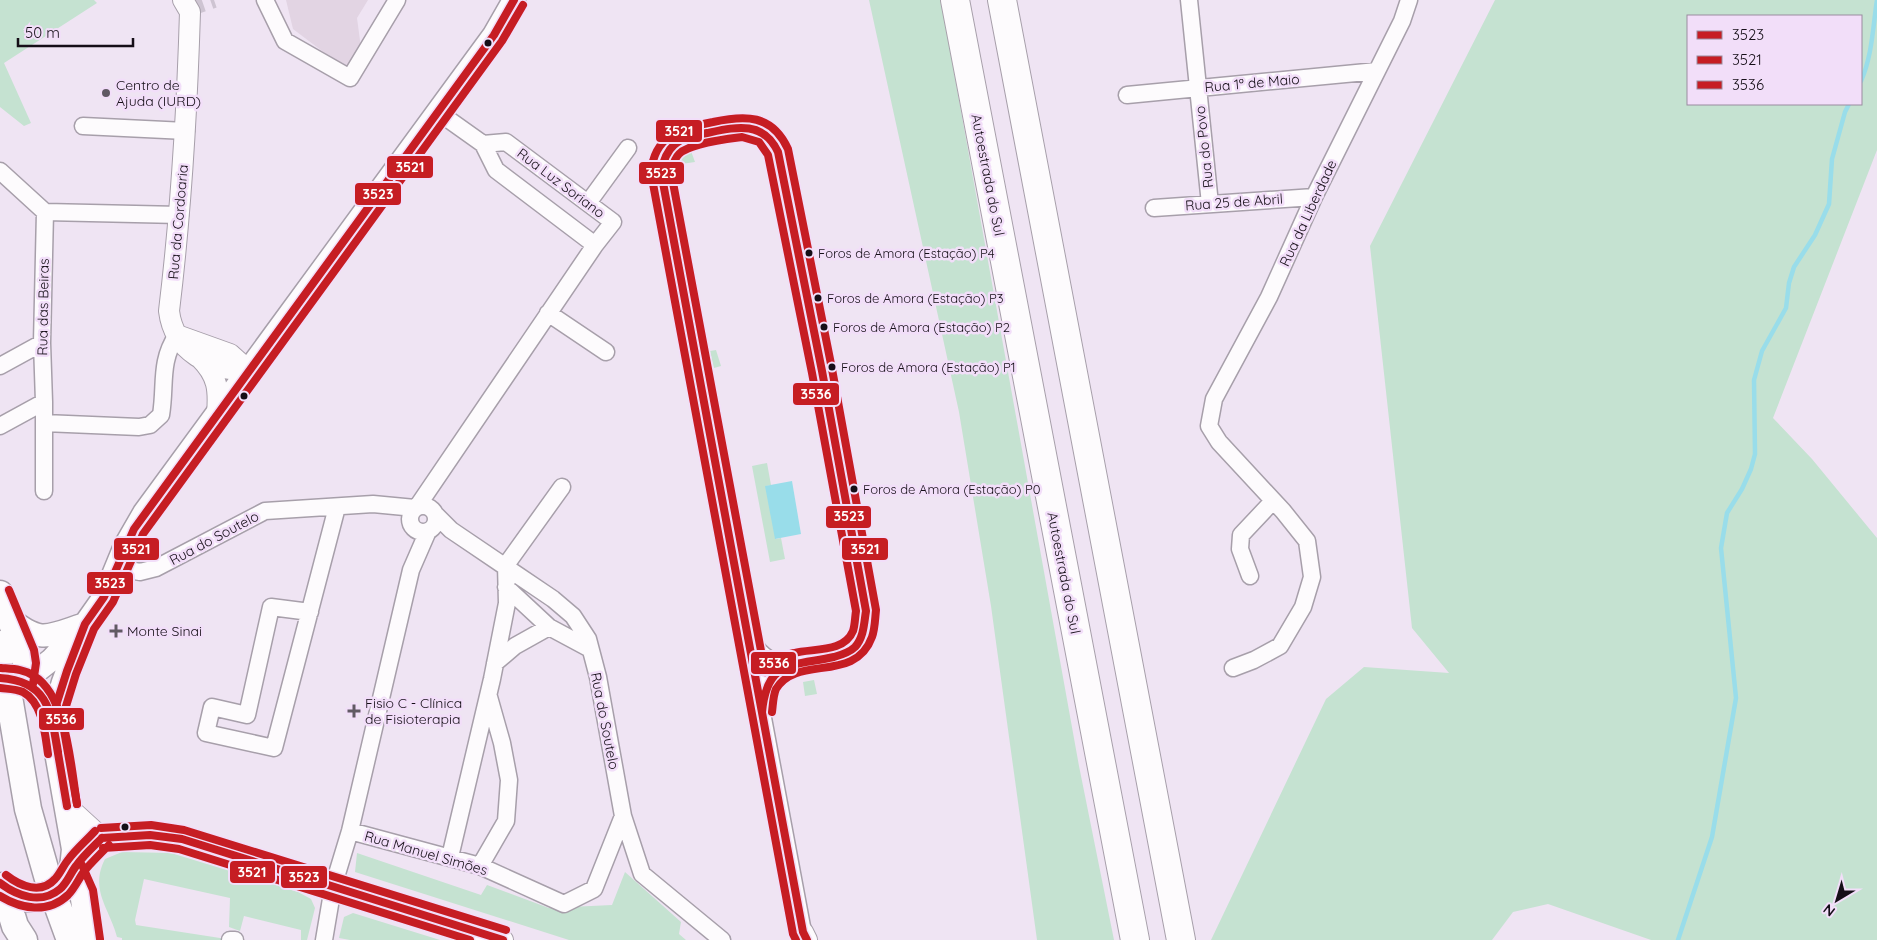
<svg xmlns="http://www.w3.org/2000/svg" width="1877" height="940" font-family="Quicksand,sans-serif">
	<rect width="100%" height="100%" fill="#efe4f3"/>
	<path fill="#e2d4e3" d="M286,0H368L357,18L361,48L346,69L293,29Z"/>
	<path fill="#c5e2d1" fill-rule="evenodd" d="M0,0H94L97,3L4,63L31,123L24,126L0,107Z
		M869,0H941L1079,766L1114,940H1037L991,606L959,412Z
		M1495,0H1877V150L1773,418L1812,459L1877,538V940H1651L1548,904L1513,912L1492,940H1211L1326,699L1364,667L1449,673L1412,628L1370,246ZM1688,16H1861V104H1688Z
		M691,151L695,162L681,164L682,170L677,171L683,156Z
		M716,350L721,366L714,368L710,351Z
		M767,463L771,485L766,486L776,539L781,538L785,559L770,562L752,466Z
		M814,680L817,694L805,696L803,682Z
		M122,852L171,853L298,892L311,899L315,908L307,940H301V930L244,916L240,931L229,927L230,898L144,879L135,920L136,925L233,940H122V938L117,937C110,909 89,890 105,859Z
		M357,853L481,895L487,885L549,908L612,905L625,872L681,922L679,934L686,940H569L355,872Z
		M353,913L440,940H350L339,938L344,917Z"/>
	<path fill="#99ddea" d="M792,481L801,534L775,539L765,486Z"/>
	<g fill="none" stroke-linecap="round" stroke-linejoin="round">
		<path stroke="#99ddea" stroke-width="4.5" d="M1861,81C1872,57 1873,26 1877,0
			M1678,940L1712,837L1736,698L1721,548L1727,513L1742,489L1751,469L1755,454L1754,380L1762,351L1786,308L1789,283L1794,267L1815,235L1829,204L1832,159L1845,112L1849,104"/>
		<path stroke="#cec4d2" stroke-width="16" stroke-dasharray="16 8" stroke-linecap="butt" d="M188,9L214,0"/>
		<path stroke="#cec4d2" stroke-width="26" stroke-dasharray="26 13" stroke-linecap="butt" d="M36,884L45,912"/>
		<g stroke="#a79faa" stroke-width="19">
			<path id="minor" d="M265,0L285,41L350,78L397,0
				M1189,0L1210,204
				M1127,95L1377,71
				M438,112L483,144L496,170L595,245L613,222L506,142L483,144
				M83,126L186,131
				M0,171L45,212L180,215
				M588,203L628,148
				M1154,208L1314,197
				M548,313L606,352
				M0,366L42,343
				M44,423L139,427L150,425L161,415C166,385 159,362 177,335
				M0,426L44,402
				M44,491V402L42,343L45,212
				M410 519a13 13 0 1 1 26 0a13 13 0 1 1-26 0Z
				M417,507L595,245
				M436,515L451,530L553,599L573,616L588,639L598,677L623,816L642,874L722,940
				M117,568L140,572L156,568L265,511L373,504L415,508
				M1250,576L1240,549L1241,535L1273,501
				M506,587L549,627L590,649
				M310,612L271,607L247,715L212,707L206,733L274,748L337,507
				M748,636C755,647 763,658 776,662C789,665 802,662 815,660C850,654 866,651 866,611L822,371L778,152C774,143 770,137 761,132C756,129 748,127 742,127C730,128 688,136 678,142C667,149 663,160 661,172L803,932
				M495,663L515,646L549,627
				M1233,668L1254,660L1280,646L1303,607L1312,577L1307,541L1283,511L1219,442L1209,426L1214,399L1269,297L1314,197L1402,21L1409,0
				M763,703C767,681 773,674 792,664
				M350,831L480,866L564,904L594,889L623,816
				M450,857L492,679L507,603L506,565L562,487
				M480,866L506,821L509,780L502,743L489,697
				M230,940H235
				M324,940L333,887L350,831L411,570L428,531"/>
		</g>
		<g stroke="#a79faa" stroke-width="22">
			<path id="tertiary" d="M183,0L190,12C187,113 181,212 169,311C174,352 211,370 249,371
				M177,335L230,354L249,371
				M200,358C218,376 219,390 217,414
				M67,806L102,838
				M102,838C120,836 139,834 157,835C179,837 201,845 222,851L503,940
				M73,869L102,838
				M803,932L807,940"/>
		</g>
		<g stroke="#a79faa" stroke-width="25">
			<path id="secondary" d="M10,619C41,643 46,637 82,625
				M23,682L51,660L85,624L104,597L125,546L144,513L494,35L514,0
				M52,718L63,682L81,634"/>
		</g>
		<g stroke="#a79faa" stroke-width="29">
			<path id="primary" d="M0,594L24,653L26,663L23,682C39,689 48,702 52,718L75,849L73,869L60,889
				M0,644L2,655
				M8,691L28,809L48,879
				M73,869L83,892L90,940
				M3,886L15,926L24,940
				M58,907L70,940"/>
		</g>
		<g stroke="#a79faa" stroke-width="30">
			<path id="motorway" d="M955,0L1135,940
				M1002,0L1181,940"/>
		</g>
		<use href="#minor" stroke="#fdfbfd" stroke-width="16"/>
		<use href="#tertiary" stroke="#fdfbfd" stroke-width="20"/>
		<use href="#secondary" stroke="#fdfbfd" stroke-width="22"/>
		<use href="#primary" stroke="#fdfbfd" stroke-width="26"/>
		<use href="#motorway" stroke="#fdfbfd" stroke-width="28"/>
		<g stroke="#a79faa" stroke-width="29" stroke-linecap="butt">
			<path id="primary-bridge" d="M0,678H10L23,682
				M25,898C39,899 48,896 60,889"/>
		</g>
		<use href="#primary-bridge" stroke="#fdfbfd" stroke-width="26"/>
		<g stroke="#f2def9" stroke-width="11">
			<path id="bus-1" d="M0,678C48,681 51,711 58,752
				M762,712C767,659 793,666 834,657C841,655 850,652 855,647C864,637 864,623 866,611L822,371L778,152C763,120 736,127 707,133C697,135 683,137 674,145C666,152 663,162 661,172L803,932L807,940
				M67,806L52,718L67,671L85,624L104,597L134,529L494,35L514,0
				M102,838L150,835L182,839L503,940
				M0,883C17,896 41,905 60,889C67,883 70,874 76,866C83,856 93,847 102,838"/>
		</g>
		<g stroke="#f2def9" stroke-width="11">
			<path id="bus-2" d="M0,688C8,689 16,689 23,692C43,703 45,734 48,754
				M772,712C773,705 773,696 776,689C797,654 855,684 872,637C875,629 875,619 876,610L832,369L788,149C772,114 745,115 713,122C681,128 654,135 651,173L793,934L796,940
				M77,804L62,719L76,674L94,629L113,602L143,534L502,41L523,5
				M103,848L150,845L179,849L470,940
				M0,896C21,909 48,914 68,895C75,888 79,878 85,870C93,861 101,853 109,845"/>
		</g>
		<g stroke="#f2def9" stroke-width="11">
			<path id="bus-3" d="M742,137L759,142L768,155L812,373L856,611C855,617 855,625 853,631C844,653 813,648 794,653C781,656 773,663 765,672L671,172C673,165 674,159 679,154C690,143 727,139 742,137Z
				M9,590L34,650L36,663L33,684
				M1,668C12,669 24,669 34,676C67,696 71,768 77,804
				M101,828L151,825L184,830L506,930
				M82,865L93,890L100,939
				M6,875C20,886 41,895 55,879C60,874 63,866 68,860C76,849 86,841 95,831"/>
		</g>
		<use href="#bus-1" stroke="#c61d23" stroke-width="8"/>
		<use href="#bus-2" stroke="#c61d23" stroke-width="8"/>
		<use href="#bus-3" stroke="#c61d23" stroke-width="8"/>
	</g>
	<g fill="#150e17" stroke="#f2def9" stroke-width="2">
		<circle cx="488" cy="43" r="4.5"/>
		<circle cx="809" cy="253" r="4.5"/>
		<circle cx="818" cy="298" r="4.5"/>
		<circle cx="824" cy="327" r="4.5"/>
		<circle cx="832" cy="367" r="4.5"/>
		<circle cx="244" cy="396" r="4.5"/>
		<circle cx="854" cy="489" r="4.5"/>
		<circle cx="125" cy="827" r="4.5"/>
	</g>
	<g fill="#615964" stroke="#f2def9" stroke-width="2">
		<circle cx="106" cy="93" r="5"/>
		<path d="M113.5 623.5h5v5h5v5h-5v5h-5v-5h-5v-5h5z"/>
		<path d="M351.5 703.5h5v5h5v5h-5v5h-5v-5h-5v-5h5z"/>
	</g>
	<g text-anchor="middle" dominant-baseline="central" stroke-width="5" stroke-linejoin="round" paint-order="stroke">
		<g font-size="13" fill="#150e17" stroke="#f2def9" text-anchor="start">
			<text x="818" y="253">Foros de Amora (Estação) P4</text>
			<text x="827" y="298">Foros de Amora (Estação) P3</text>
			<text x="833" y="327">Foros de Amora (Estação) P2</text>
			<text x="841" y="367">Foros de Amora (Estação) P1</text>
			<text x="863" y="489">Foros de Amora (Estação) P0</text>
		</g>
		<g font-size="14" fill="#150e17" stroke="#f2def9">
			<text transform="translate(1252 83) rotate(-5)">Rua 1º de Maio</text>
			<text transform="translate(1204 147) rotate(-96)">Rua do Povo</text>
			<text transform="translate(988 175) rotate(79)">Autoestrada do Sul</text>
			<text transform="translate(561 183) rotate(37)">Rua Luz Soriano</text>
			<text transform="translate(1234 202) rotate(-4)">Rua 25 de Abril</text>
			<text transform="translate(1308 213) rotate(-65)">Rua da Liberdade</text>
			<text transform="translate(178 222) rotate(-85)">Rua da Cordoaria</text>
			<text transform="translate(43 307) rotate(-89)">Rua das Beiras</text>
			<text transform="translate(214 538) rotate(-28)">Rua do Soutelo</text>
			<text transform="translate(1064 573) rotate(79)">Autoestrada do Sul</text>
			<text transform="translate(605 721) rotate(79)">Rua do Soutelo</text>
			<text transform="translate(426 853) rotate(16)">Rua Manuel Simões</text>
		</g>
		<g font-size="14" fill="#150e17" stroke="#f2def9" text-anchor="start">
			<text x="116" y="85">Centro de<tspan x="116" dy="16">Ajuda (IURD)</tspan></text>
			<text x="127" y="631">Monte Sinai</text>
			<text x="365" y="703">Fisio C - Clínica<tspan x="365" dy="16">de Fisioterapia</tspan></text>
		</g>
	</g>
	<g stroke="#f2def9" stroke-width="2">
		<rect x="655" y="119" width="48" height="24" rx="5" fill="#c61d23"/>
		<rect x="386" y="155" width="48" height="24" rx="5" fill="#c61d23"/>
		<rect x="638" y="161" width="47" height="24" rx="5" fill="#c61d23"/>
		<rect x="354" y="182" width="48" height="24" rx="5" fill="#c61d23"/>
		<rect x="792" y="382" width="48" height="24" rx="5" fill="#c61d23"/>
		<rect x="825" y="505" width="47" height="24" rx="5" fill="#c61d23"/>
		<rect x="841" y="537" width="48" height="24" rx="5" fill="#c61d23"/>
		<rect x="113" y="537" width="47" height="24" rx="5" fill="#c61d23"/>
		<rect x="86" y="571" width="48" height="24" rx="5" fill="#c61d23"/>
		<rect x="750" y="651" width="47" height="24" rx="5" fill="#c61d23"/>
		<rect x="38" y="707" width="47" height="24" rx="5" fill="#c61d23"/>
		<rect x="229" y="860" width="47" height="24" rx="5" fill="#c61d23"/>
		<rect x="280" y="865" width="48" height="24" rx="5" fill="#c61d23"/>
	</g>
	<g font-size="14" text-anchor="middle" font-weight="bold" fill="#fff">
		<text x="679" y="136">3521</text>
		<text x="410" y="172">3521</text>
		<text x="661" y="178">3523</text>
		<text x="378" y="199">3523</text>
		<text x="816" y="399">3536</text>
		<text x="849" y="521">3523</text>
		<text x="865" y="554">3521</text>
		<text x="136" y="554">3521</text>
		<text x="110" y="588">3523</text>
		<text x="774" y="668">3536</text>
		<text x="61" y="724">3536</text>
		<text x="252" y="877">3521</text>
		<text x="304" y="882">3523</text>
	</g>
	<rect x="1687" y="15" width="175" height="90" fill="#f2def9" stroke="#9a8b9f"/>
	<rect x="1697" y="31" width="25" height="8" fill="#c61d23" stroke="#9a8b9f"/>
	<text x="1732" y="40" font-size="15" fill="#150e17">3523</text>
	<rect x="1697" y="56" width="25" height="8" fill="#c61d23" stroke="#9a8b9f"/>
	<text x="1732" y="65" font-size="15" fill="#150e17">3521</text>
	<rect x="1697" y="81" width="25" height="8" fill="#c61d23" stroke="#9a8b9f"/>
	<text x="1732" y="90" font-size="15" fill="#150e17">3536</text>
	<g transform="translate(1837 900) rotate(218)" stroke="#f2def9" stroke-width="4" paint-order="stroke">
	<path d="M0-4L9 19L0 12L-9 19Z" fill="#150e17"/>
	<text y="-8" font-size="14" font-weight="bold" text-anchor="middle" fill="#150e17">N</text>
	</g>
	<path d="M18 38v8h115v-8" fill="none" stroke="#150e17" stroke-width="2.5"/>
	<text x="25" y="38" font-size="15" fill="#150e17" stroke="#f2def9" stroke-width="4" paint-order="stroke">50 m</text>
</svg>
